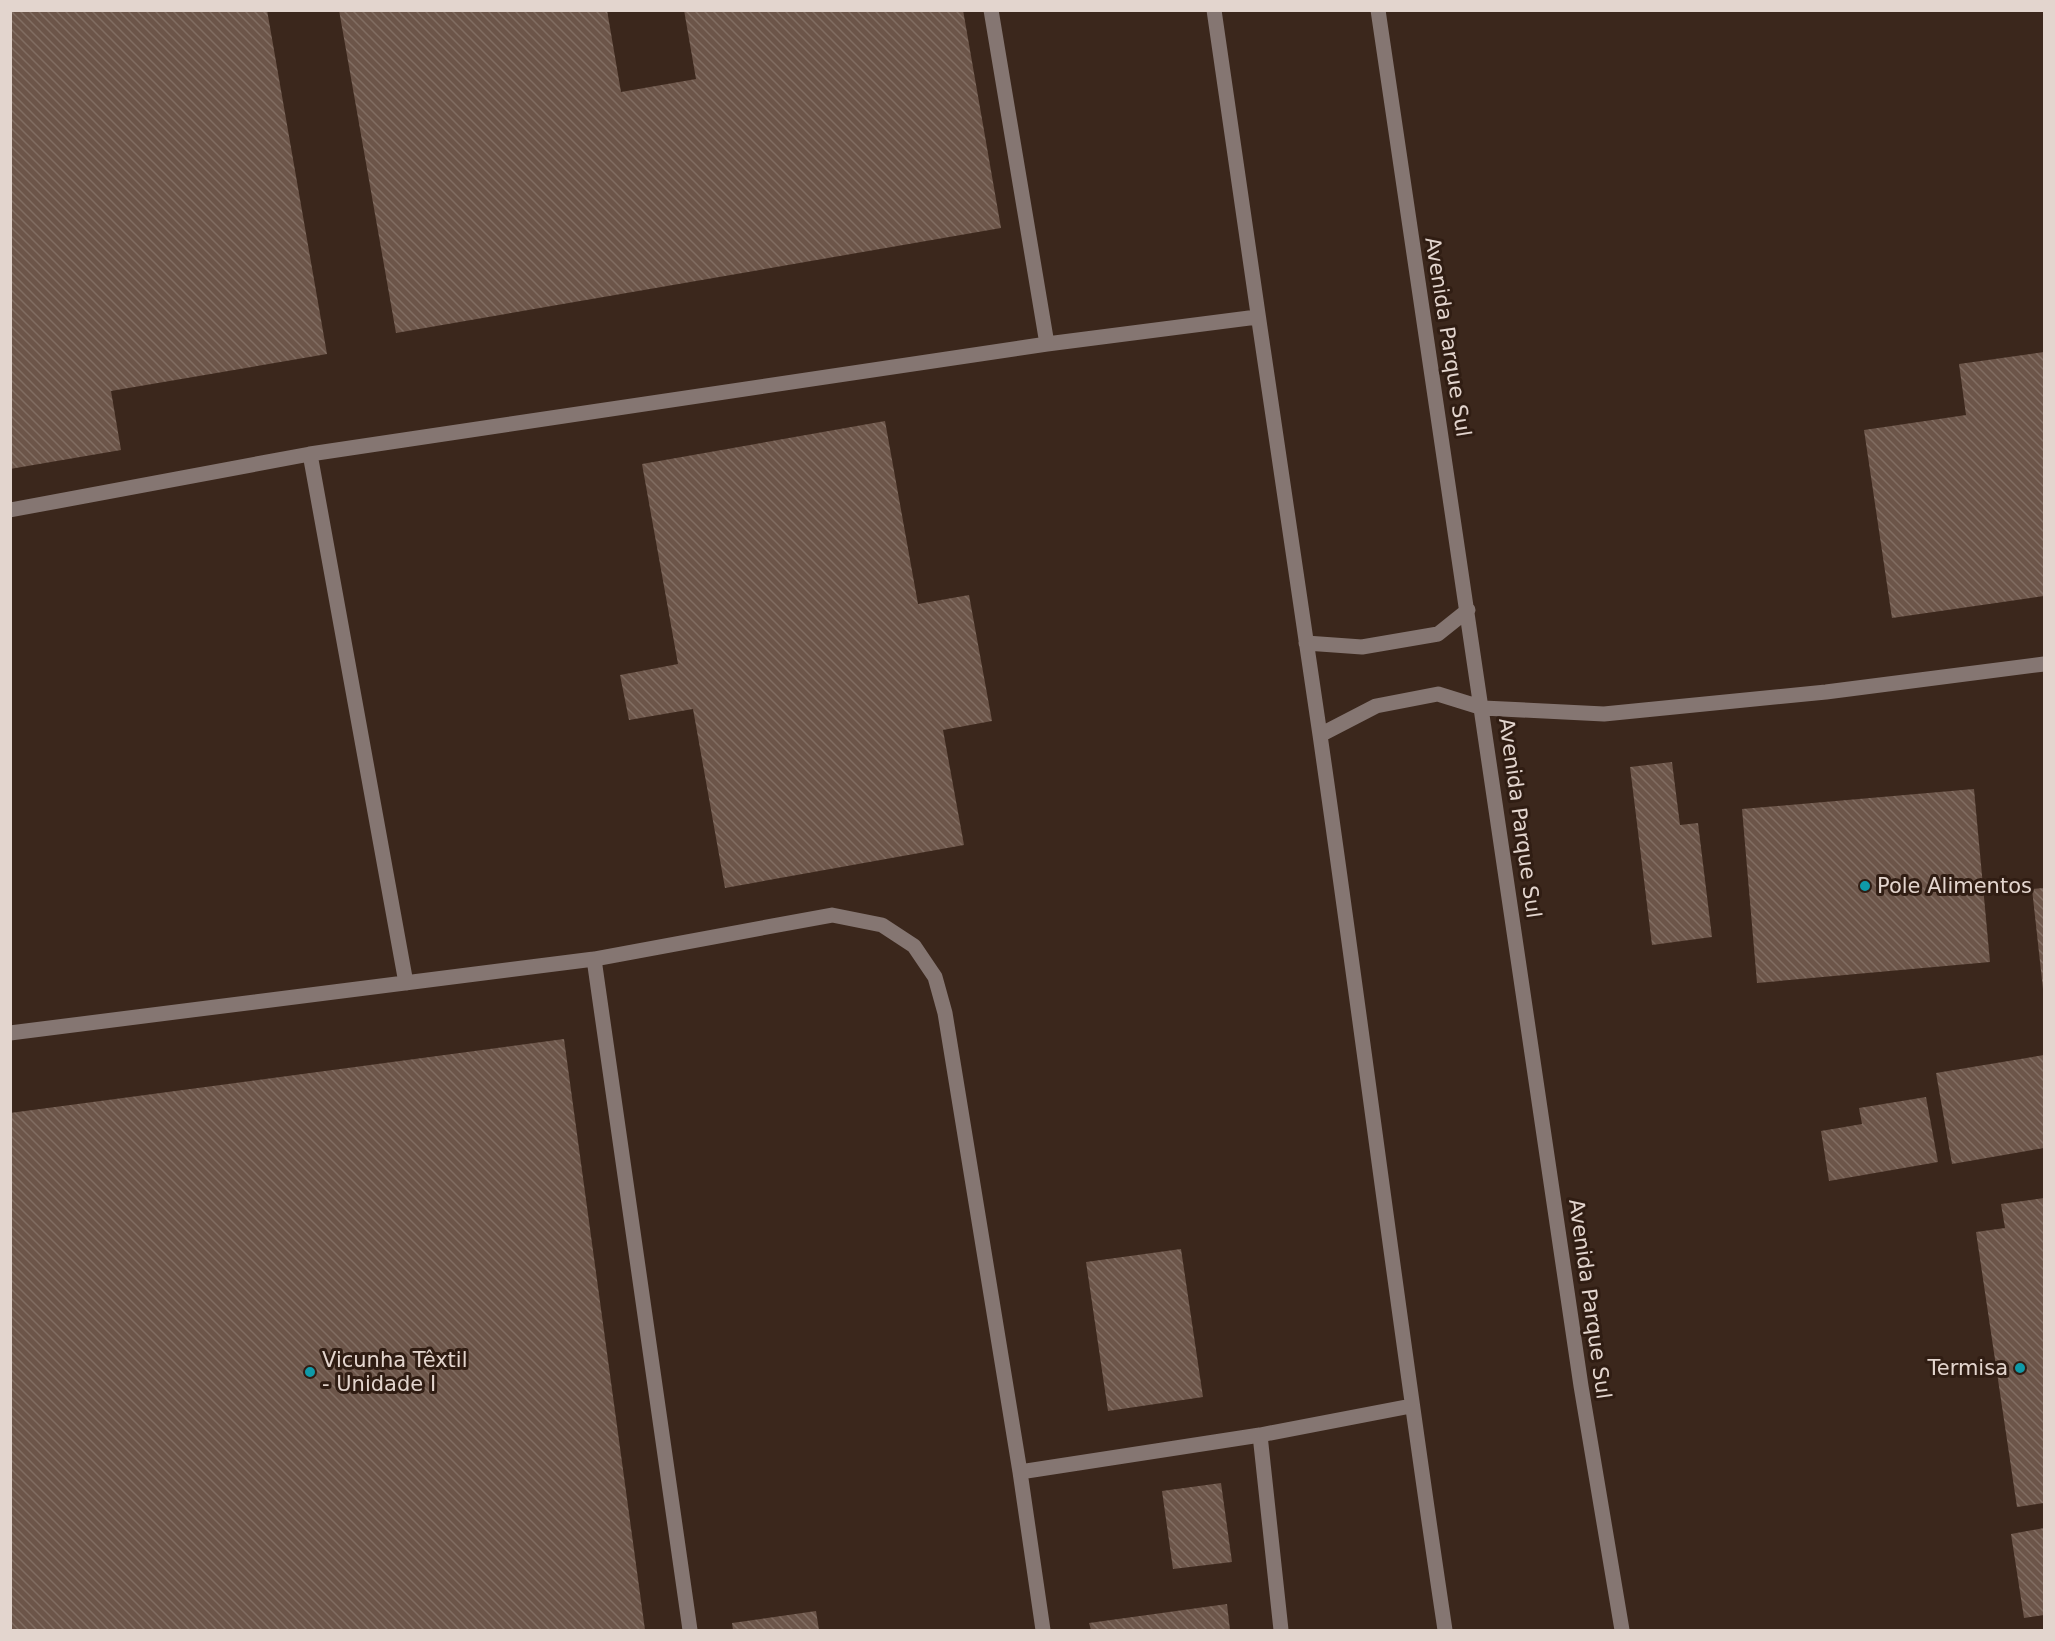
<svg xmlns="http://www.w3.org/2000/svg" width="2055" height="1641" font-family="'DejaVu Sans',sans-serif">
	<defs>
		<pattern id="building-back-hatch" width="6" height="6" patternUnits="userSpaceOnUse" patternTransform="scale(1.5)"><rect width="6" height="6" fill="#6c5549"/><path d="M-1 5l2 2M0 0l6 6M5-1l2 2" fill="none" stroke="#816d62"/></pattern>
	</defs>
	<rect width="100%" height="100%" fill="#3b271c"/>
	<path fill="url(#building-back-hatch)" d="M10,10H267L327,354L111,391L121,450L10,469Z
		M339,10H607L621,92L696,79L684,10H963L1001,228L396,333Z
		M2044,352V596L1892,618L1864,430L1966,415L1959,364Z
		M885,421L918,604L969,595L992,721L943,730L964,845L725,888L693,709L629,720L620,675L678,664L642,464Z
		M1672,762L1680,825L1698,823L1712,937L1652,945L1630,767Z
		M1974,789L1990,962L1757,983L1742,809Z
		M2044,888V989H2043L2032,889Z
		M564,1039L645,1630H10V1113Z
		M2044,1055V1148L1952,1164L1936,1073Z
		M1926,1097L1938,1162L1829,1181L1821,1131L1862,1124L1859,1108Z
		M2044,1198V1503L2017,1507L1976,1232L2005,1228L2001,1204Z
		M1181,1249L1203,1397L1108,1411L1086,1262Z
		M1221,1483L1232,1562L1173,1569L1162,1491Z
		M2044,1528V1615L2024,1618L2011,1534Z
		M1227,1604L1230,1630H1091L1089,1623Z
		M816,1611L819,1630H733L732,1623Z"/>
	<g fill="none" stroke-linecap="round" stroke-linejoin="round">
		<path stroke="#857672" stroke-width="15" d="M991,10L1047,344
			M1214,10C1248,252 1285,493 1320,735C1363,1033 1400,1332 1445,1630
			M1378,10L1581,1386L1622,1630
			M310,454L406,983
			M10,510L310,454L1047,344L1257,317
			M1306,643L1362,647L1438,634L1468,610
			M1320,735L1376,706L1438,694L1483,708L1604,714L1826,692L2044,664
			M594,959L690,1630
			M10,1033L594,959L832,915L882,925L914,946L935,977L945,1013L1020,1472L1043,1630
			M1260,1435L1281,1630
			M1020,1472L1260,1435L1411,1406"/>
	</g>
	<g fill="#0f9aa8" stroke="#301d13" stroke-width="2">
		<circle cx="1865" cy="886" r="6"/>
		<circle cx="2020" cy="1368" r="6"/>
		<circle cx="310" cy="1372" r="6"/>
	</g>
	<g text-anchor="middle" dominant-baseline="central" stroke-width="6" stroke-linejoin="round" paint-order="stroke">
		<g font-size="21" fill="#e3d5ce" stroke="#301d13">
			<text transform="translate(1448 337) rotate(81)">Avenida Parque Sul</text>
			<text transform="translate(1520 818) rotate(82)">Avenida Parque Sul</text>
			<text transform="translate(1590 1299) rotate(82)">Avenida Parque Sul</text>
		</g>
		<g font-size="21" fill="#e3d5ce" stroke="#301d13" text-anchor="start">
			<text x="1877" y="886">Pole Alimentos</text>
			<text x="322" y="1360">Vicunha Têxtil<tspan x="322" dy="24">- Unidade I</tspan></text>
			<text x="2008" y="1368" text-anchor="end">Termisa</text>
		</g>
	</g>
	<rect width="2055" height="1641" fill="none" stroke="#e3d5ce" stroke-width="24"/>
</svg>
